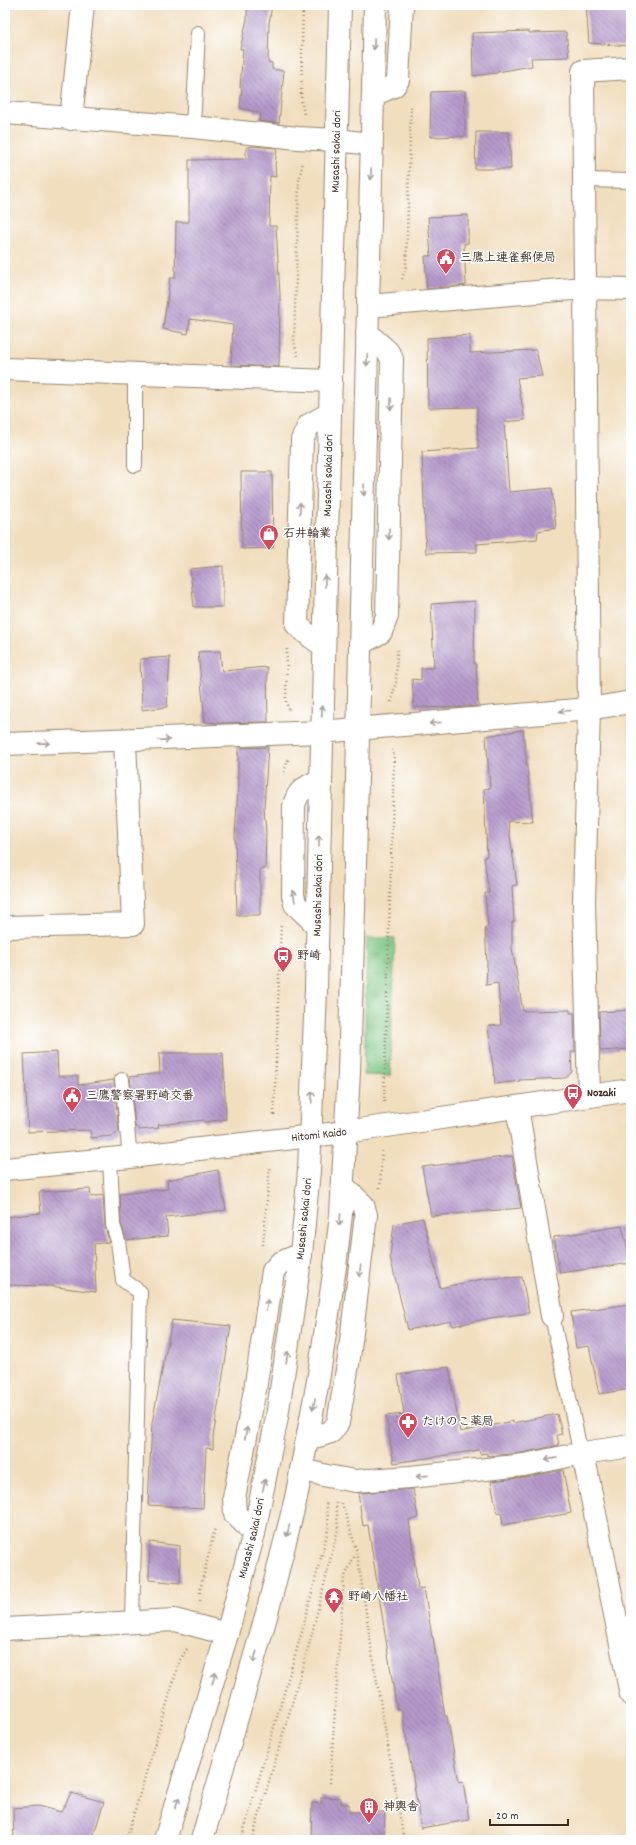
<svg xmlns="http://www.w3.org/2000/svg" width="636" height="1845" font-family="Dekko,'Klee One',sans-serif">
	<defs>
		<pattern id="grass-tufts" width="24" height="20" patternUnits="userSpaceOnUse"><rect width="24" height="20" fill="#7cc684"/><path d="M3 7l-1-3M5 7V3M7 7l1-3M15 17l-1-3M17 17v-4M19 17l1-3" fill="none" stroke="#67a16b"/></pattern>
		<pattern id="building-back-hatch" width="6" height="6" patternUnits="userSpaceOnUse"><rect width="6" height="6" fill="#b498ca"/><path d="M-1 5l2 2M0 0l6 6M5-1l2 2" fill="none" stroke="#947ca3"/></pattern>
	</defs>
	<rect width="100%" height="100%" fill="#fff"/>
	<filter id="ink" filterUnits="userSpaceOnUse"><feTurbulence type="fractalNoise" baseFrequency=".025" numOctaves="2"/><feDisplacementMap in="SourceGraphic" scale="8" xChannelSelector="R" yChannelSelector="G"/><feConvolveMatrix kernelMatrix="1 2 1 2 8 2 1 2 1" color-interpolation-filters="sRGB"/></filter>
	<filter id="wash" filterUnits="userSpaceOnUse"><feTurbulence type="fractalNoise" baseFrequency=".012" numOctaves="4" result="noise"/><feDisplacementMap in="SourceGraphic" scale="16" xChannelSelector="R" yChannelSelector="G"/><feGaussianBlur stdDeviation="0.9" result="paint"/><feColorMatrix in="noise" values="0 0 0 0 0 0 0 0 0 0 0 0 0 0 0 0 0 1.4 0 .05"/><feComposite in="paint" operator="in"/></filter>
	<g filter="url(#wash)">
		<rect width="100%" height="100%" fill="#f1debf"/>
		<path fill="url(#grass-tufts)" stroke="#5c7851" d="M367,938H395L390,1076L364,1075Z"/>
		<g id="blocks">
			<path fill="url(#building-back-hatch)" d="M247,5H272L269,23L268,62L272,63V69L284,71L279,123L259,121L261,113L240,108L242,88H240L243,49H240L247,19Z
				M586,5H631V46L589,43Z
				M529,31V33L566,32L569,57L531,58L532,66L497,72V73L473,76L472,33Z
				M465,91V136L430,137L431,92Z
				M476,132H509L511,169H475Z
				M253,146L277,148L275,165L276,177L270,176L269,226H276L280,295L279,367L231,365L233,325L190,319L188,334L163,329L170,278H175L176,222H189V160L246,159V148Z
				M468,215V243L464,244L466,285L427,289L425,256H431L428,217Z
				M470,335V353L536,350L542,376L517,378L525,420L504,422L509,492L552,488L556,528L538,531L537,539L477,544V552L426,553L422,452L478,448L477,407L428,408L427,338Z
				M241,472H272L273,548L242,549Z
				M223,566V607H194L190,569Z
				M475,601L474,664H476L478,706L454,708L414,707L412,679L421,680V668H434L431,604Z
				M220,651L222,671L267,667L268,722L218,723L205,722L198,652Z
				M170,657L167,707L142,710L140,659Z
				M523,730L533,822L508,821L517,885L512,886L514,922H512V948L523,1011L570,1010V1013H574L575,1052H571L572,1072L565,1078L519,1080L520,1081L495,1084L488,1026L501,1025L498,983L486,985L487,963L485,927H488L485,893H489L484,857L487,856L484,789L490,788L486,736Z
				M268,747L264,808L266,832L265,869H260V915H237L235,836L238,790V748Z
				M631,1010V1049L600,1051L599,1012Z
				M57,1052L58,1076H78V1085L114,1080L119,1131L112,1136L91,1138L90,1130L28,1132L24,1054Z
				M159,1053H223L226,1119L204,1122V1120L158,1125L159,1128L140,1130L135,1126L130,1077L160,1073Z
				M512,1156L521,1208L431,1216L422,1167Z
				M218,1170L226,1210L166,1217L168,1236L126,1240L121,1224L120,1194L168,1189L167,1180Z
				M90,1189L91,1197L103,1195L105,1226L109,1242L94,1244L96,1292L49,1286L5,1285V1217L41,1213L39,1192Z
				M423,1218L440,1288L482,1279L522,1277L529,1313L490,1318L453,1326L451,1321L408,1330L390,1257L394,1224Z
				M622,1226L631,1263L560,1273L554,1237Z
				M631,1304V1389L599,1394L589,1346L576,1348L571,1312Z
				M172,1320L231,1326L213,1437V1449L206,1448L203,1508L148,1505L152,1423Z
				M449,1367L460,1432L513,1421V1423L557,1414L562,1434L557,1435L559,1445L522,1453L487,1456V1453L480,1454L479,1450L394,1463L386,1416L404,1414L398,1375Z
				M563,1470L571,1513L503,1525L501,1512L497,1513L491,1481L526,1477Z
				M413,1489L418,1518L409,1520L418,1589L424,1588L432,1637H433L445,1716H447L459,1782L463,1781L469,1820L421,1828L402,1710H397L394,1692L368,1525L363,1526L358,1493Z
				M150,1542L180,1546V1583L149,1580Z
				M71,1793L104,1802L92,1840H14L13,1808L39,1806L61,1812Z
				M321,1797L341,1798V1804H349V1812H385L384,1836H382L381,1840H311L312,1803L321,1804Z"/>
		</g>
	</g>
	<g filter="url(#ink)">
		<use href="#blocks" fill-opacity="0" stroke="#96846e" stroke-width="1"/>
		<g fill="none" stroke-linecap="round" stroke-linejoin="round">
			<g stroke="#96846e" stroke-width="16">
				<path id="lane" d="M193,127L198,33
					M583,180L631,181
					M135,374V465
					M122,1080L130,1157
					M110,1158L113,1225L118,1241L123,1280L140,1292L132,1621
					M552,1316L578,1441L583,1453"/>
			</g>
			<g stroke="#96846e" stroke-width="24">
				<path id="street" d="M373,95L394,86L398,80L402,5
					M5,113L193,127L298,138L337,140L371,144
					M71,119L83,5
					M368,306L584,288L631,289
					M5,369L331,381
					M360,644L381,632L387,616L392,359L388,352L367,333
					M324,646L311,637L297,625L302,440L309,425L329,414
					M5,744L321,732L589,709L631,702
					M317,925L295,904L293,895L294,806C297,790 307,786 321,780
					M5,927L133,924L125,741
					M589,1096L584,903L589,709L583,71L631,68
					M517,1107L552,1316
					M308,1439L331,1432L338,1423L349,1358L366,1215L363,1205L343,1186
					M583,1453L631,1695
					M301,1469L327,1476L355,1481L410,1477L524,1465L583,1453L631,1446
					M254,1533L235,1514L234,1498L255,1390L273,1271L280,1263L301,1254
					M5,1629L175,1620L227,1634"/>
			</g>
			<g stroke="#96846e" stroke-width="24">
				<g id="secondary">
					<path id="s1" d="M5,1169L130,1157L346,1132L631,1090"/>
				</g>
			</g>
			<g stroke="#96846e" stroke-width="24">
				<g id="primary">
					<path id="s2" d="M165,1840L227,1634L254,1533L277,1417L301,1254L309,1171L316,989L340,5"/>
					<path d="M202,1840L267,1613L296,1498L318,1381L335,1267L341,1214L349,1072L354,908L375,5"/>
				</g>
			</g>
			<path stroke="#96846e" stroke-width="2.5" stroke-dasharray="1 3" stroke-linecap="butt" d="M303,5L301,100L304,114
				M402,279L406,267L411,104
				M298,356L294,342L299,180L303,162
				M287,649L286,702L289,710
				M391,702L396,682L397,650
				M284,772L289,757
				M384,1102L394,757L392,750
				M274,1115L281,924
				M380,1188L382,1151
				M263,1245L270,1166
				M342,1503L357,1552L373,1659L404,1840
				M200,1601V1590L215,1528
				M330,1783L344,1578L356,1553
				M126,1840L180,1660L187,1649
				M241,1840L301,1635L329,1526L326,1501
				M252,1840L309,1645L338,1529L336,1502"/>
			<use href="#lane" stroke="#fff" stroke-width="14"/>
			<use href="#street" stroke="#fff" stroke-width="22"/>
			<use href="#secondary" stroke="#fff" stroke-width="22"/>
			<use href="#primary" stroke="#fff" stroke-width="22"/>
		</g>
		<defs><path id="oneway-shaft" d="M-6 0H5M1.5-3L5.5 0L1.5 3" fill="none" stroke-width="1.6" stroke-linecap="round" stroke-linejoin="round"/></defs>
		<g stroke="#a79f9a">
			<use href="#oneway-shaft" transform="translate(374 44) rotate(92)"/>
			<use href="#oneway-shaft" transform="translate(371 174) rotate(91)"/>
			<use href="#oneway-shaft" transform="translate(367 360) rotate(91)"/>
			<use href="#oneway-shaft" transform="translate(391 404) rotate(91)"/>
			<use href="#oneway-shaft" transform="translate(364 490) rotate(91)"/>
			<use href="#oneway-shaft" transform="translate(300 508) rotate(-88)"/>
			<use href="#oneway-shaft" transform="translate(389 534) rotate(91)"/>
			<use href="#oneway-shaft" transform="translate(325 581) rotate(-89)"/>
			<use href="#oneway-shaft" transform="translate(322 711) rotate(-88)"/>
			<use href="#oneway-shaft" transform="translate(565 711) rotate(175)"/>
			<use href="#oneway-shaft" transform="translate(435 723) rotate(175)"/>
			<use href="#oneway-shaft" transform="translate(164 740) rotate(-2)"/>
			<use href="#oneway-shaft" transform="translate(44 743) rotate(-2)"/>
			<use href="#oneway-shaft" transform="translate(319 841) rotate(-89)"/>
			<use href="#oneway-shaft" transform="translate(294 896) rotate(-99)"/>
			<use href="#oneway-shaft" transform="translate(312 1097) rotate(-87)"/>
			<use href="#oneway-shaft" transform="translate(340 1220) rotate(96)"/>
			<use href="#oneway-shaft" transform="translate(360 1271) rotate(96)"/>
			<use href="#oneway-shaft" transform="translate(267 1305) rotate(-82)"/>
			<use href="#oneway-shaft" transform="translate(287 1357) rotate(-81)"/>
			<use href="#oneway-shaft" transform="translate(314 1404) rotate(100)"/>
			<use href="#oneway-shaft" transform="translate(246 1433) rotate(-79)"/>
			<use href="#oneway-shaft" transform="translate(551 1459) rotate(169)"/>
			<use href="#oneway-shaft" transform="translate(422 1476) rotate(174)"/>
			<use href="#oneway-shaft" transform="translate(264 1485) rotate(-78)"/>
			<use href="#oneway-shaft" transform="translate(288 1531) rotate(103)"/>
			<use href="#oneway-shaft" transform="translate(255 1657) rotate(106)"/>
			<use href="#oneway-shaft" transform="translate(214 1678) rotate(-73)"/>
			<use href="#oneway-shaft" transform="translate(177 1803) rotate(-73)"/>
		</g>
	</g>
	<defs>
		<g id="civic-pin" transform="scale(1)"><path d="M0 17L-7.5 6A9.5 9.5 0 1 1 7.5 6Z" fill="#d1495b" stroke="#fff"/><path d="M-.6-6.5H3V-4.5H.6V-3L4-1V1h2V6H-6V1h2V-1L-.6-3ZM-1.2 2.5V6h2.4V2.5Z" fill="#fff"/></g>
		<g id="shop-pin" transform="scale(1)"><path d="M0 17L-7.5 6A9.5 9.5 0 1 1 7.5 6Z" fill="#d1495b" stroke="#fff"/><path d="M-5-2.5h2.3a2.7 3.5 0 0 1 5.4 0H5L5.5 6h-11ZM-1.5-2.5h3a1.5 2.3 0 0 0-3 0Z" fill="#fff"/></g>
		<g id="bus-pin" transform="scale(1)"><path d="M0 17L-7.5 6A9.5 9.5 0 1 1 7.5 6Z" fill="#d1495b" stroke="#fff"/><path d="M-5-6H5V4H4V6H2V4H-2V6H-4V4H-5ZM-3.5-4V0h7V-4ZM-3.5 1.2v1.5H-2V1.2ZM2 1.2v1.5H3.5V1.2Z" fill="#fff"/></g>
		<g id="pharmacy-pin" transform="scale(1)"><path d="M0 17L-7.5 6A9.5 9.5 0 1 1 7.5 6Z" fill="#d1495b" stroke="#fff"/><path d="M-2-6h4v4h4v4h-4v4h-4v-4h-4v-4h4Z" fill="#fff"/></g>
		<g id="temple-pin" transform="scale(1)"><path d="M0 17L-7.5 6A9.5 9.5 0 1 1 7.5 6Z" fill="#d1495b" stroke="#fff"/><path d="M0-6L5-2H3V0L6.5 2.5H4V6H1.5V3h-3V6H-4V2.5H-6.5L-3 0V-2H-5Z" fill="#fff"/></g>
		<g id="building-pin" transform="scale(1)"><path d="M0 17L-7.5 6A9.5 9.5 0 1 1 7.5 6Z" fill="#d1495b" stroke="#fff"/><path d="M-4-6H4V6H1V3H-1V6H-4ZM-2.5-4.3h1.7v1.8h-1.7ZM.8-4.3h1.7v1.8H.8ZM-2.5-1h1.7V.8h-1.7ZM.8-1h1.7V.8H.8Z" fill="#fff"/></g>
	</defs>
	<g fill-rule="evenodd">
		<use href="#civic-pin" x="446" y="258"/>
		<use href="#shop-pin" x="269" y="534"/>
		<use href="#bus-pin" x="283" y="956"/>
		<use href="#bus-pin" x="573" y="1093"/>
		<use href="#civic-pin" x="72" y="1096"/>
		<use href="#pharmacy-pin" x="408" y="1422"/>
		<use href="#temple-pin" x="334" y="1597"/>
		<use href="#building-pin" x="369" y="1807"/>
	</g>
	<g text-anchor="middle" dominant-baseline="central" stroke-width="3" stroke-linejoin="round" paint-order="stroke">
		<g font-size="12" fill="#3b2a1e" stroke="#fff">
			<text stroke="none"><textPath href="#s2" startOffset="1706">Musashi sakai dori</textPath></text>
			<text stroke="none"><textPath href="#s2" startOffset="1382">Musashi sakai dori</textPath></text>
			<text stroke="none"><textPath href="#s2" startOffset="962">Musashi sakai dori</textPath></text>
			<text stroke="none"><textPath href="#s1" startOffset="316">Hitomi Kaido</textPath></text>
			<text stroke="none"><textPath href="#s2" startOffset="638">Musashi sakai dori</textPath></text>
			<text stroke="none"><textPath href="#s2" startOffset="314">Musashi sakai dori</textPath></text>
		</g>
		<g font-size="12" font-weight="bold" fill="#3b2a1e" stroke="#fff" text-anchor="start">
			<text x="460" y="258">三鷹上連雀郵便局</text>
			<text x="283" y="534">石井輪業</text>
			<text x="297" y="956">野崎</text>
			<text x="587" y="1093">Nozaki</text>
			<text x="86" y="1096">三鷹警察署野崎交番</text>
			<text x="422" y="1422">たけのこ薬局</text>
			<text x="348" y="1597">野崎八幡社</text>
			<text x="383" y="1807">神輿舎</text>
		</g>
	</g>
	<rect width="636" height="1845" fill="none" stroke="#fff" stroke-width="20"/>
	<path d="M490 1819v6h78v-6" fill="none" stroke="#3b2a1e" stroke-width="2"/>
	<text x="496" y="1819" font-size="12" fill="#3b2a1e" stroke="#ffffff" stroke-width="3" paint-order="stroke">20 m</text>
</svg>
